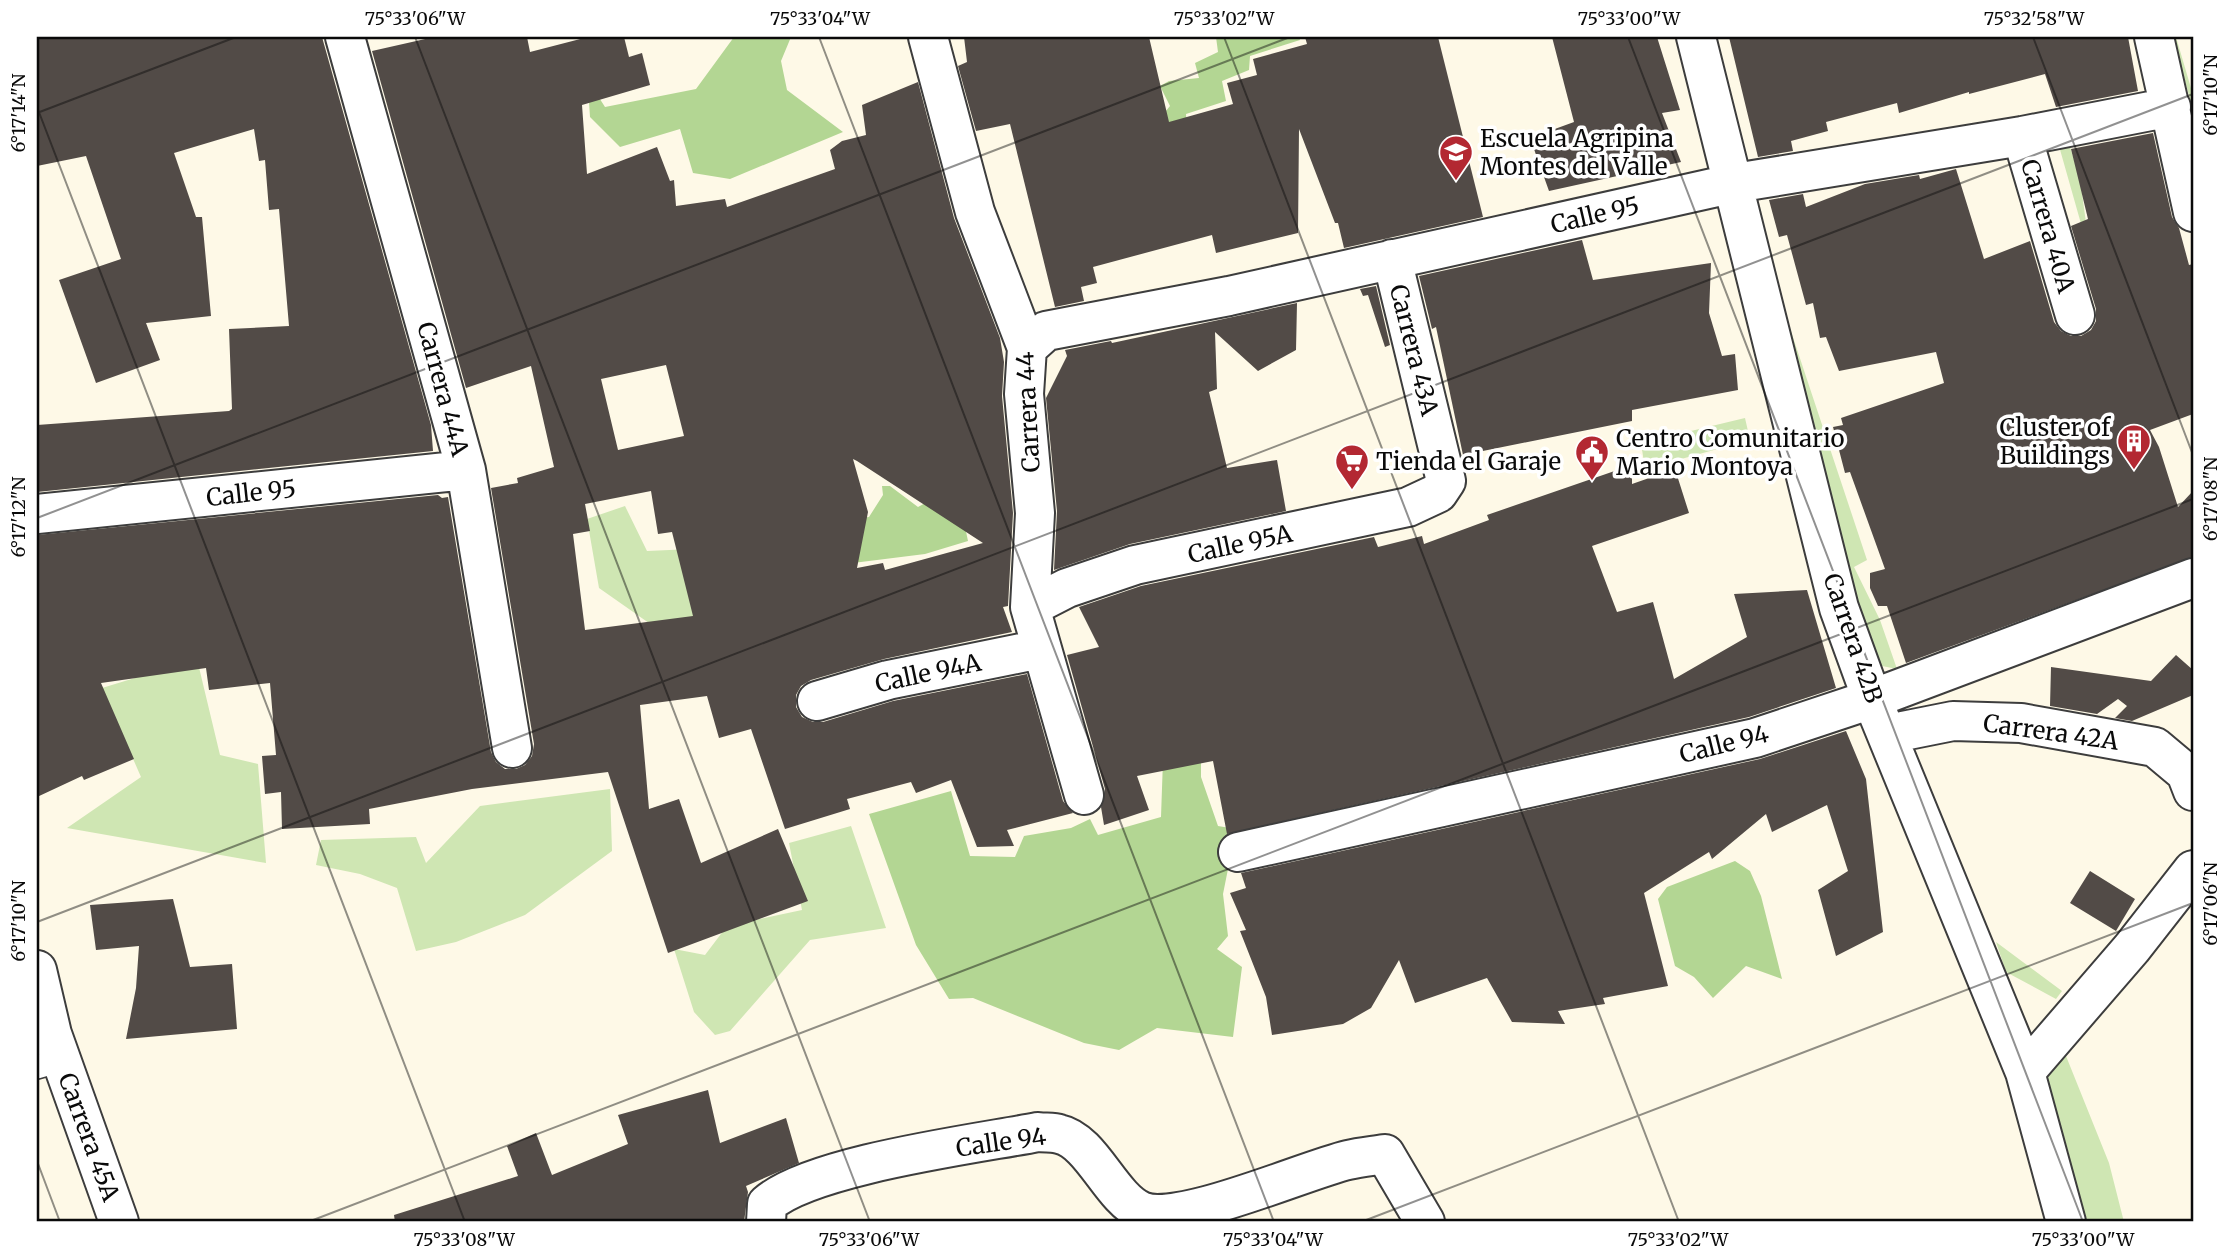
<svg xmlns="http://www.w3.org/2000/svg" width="2230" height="1259" font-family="Merriweather,serif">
	<rect width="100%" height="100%" fill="#fef9e7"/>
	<path fill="#cfe6b3" d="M2173,37H2176L2193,95V110Z
		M2111,132L2070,147L2080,179L2091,259L2057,139Z
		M1756,226L1867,560L1854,567L1880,620L1897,669L1872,664Z
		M1745,418L1750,440L1645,469L1641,443Z
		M625,506L647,551L692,549L714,611L656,628L599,588L587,519Z
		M197,659L220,755L258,764L266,863L67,828L141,777L102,688Z
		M610,789L612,851L525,915L456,942L416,951L397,888L360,874L316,865L321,840L416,837L426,863L480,806Z
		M851,826L886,928L810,940L730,1031L715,1035L694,1012L674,949L705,955L727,926L802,910L789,843Z
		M1996,942L2062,991L2056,999L2006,972Z
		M2066,1056L2109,1163L2124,1222H2088L2062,1162L2069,1154L2045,1073Z"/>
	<path fill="#b3d693" d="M734,37H791L781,61L787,90L843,132L730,179L693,173L680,129L620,147L590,117L589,102L568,49L605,107L696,89Z
		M1216,37H1299L1300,40L1250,56L1249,70L1222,81L1226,101L1186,114L1187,128L1171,130L1165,112L1170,106L1160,86L1169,81L1199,78L1195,63L1218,52Z
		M882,486H890L918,507L938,496L959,498L968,541L925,554L845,564L851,519L869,517L883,495Z
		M1201,695V777L1218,826L1254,832L1230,859L1223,894L1228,936L1217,949L1242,967L1233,1037L1157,1028L1119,1050L1084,1043L973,998L949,999L916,945L869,814L951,791L970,856L1015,857L1024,836L1071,828L1090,819L1098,835L1161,817L1164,731Z
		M1735,861L1750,871L1761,896L1782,979L1746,966L1713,998L1694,977L1675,966L1658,899L1667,887Z"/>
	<path fill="#524b47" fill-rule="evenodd" d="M37,37H322L431,425L433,451L37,492V425L229,411L232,409L229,329L289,326L279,209L269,210L265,160L259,161L254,129L174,153L196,217H202L211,316L146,323L160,360L96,383L59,280L121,259L86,156L37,166Z
		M434,37H527L530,52L588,37H624L629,57L642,53L650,85L582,105L587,174L657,147L670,181L674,180L676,206L725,199L727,207L835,169L830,150L842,141L866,135L862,105L918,82L954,218L1000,338L1004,362L1002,396L1013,513L1008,606L1003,607L1012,632L884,659L811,680L801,686L796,695V707L802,717L813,722H823L893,701L1027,674L1063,801L1073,813L1007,830L1014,846L977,847L951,780L916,793L911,782L847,799L850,809L785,829L751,729L719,738L707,696L640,705L649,809L679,799L701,863L778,829L808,901L668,953L608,772L472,789L369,809L370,824L282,829L281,792L265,794L262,756L276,755L270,683L209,690L206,668L101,683L134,759L84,780L82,776L37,797V535L438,495L442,498L448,497L491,752L496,762L505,769H516L525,765L532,756L534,744L491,488L518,483L517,478L554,467L531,366L466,388L372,51ZM666,365L684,436L618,450L601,379ZM853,459L857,461L983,543L885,570L883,563L857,568L868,512ZM651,491L658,534L672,532L693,616L585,630L573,534L590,531L585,504Z
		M964,37H1149L1169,122L1233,104L1227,83L1257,75L1253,59L1307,44L1305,37H1438L1483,217L1344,248L1338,223H1335L1299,129L1298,233L1216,253L1212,235L1093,267L1097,283L1081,287L1084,301L1055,307L1010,124L976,131L958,66L967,62Z
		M1552,37H1657L1680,110L1662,113L1681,162L1549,191L1530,138L1574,122Z
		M1729,37H2128L2138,91L2056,107L2045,74L1969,94V92L1899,113L1897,103L1826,122L1828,131L1791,141L1793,151L1758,157Z
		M2153,133L2172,217L2179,228L2189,265L2193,264V414L2150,430L2159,447L2178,507L2193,491V557L1906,663L1887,606H1878L1870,588V573L1885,569L1850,472L1845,473L1833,427L1843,425L1841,418L1944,383L1936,352L1839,371L1826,337L1820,338L1813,303L1806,305L1787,235L1779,237L1769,200L1803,194L1806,207L1865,184L1919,175L1920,179L1956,169L1984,259L2030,241L2054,322L2061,331L2071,336H2081L2091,330L2096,321V309L2071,226L2088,219L2071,149Z
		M1582,240L1593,280L1711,263L1709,313L1722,356L1735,354L1738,390L1632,410V421L1463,455L1436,327L1432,329L1419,276Z
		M1376,286L1390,345L1385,347L1368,295L1363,296L1360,289Z
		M1297,303L1296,350L1258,371L1215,332L1217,389L1209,392L1227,468L1277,460L1286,511L1130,544L1054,570L1057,511L1046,398L1067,356L1065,350L1111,341L1112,343Z
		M1632,465V484L1675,469L1689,513L1592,546L1617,612L1653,602L1674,679L1747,637L1734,594L1807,590L1836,688L1749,717L1227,834L1213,761L1137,776L1149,810L1104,825L1101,807L1105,789L1067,655L1099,647L1079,607L1141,586L1374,537L1378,547L1422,536L1424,544L1489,520L1487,515Z
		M2176,655L2193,670V695L2132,721L2115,718L2127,706L2118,699L2097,714L2050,706L2051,667L2151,681Z
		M1846,731L1866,779L1883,932L1836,956L1818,890L1848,871L1827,805L1772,832L1766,814L1712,859L1709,852L1644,893L1668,986L1603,998L1605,1004L1558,1011L1565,1024L1512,1022L1487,978L1415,1003L1399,960L1371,1008L1343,1024L1272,1035L1266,997L1240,931L1246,930L1230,893L1246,888L1241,873L1760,759Z
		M2090,871L2135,899L2116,931L2070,903Z
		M173,899L190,967L232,964L237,1029L126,1039L136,988L139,946L96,950L90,905Z
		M708,1090L720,1143L786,1118L799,1163L746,1186L748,1192L744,1222H395L394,1215L518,1176L507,1146L536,1133L552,1175L628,1144L618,1115Z"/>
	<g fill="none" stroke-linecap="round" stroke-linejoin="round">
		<g stroke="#3d3d3d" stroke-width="26">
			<path id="service" d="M37,1067L61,1060"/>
		</g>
		<g stroke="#3d3d3d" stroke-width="42">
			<path id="minor" d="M345,37L466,470L512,748
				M928,37L975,212L1027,348L1024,394L1035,513L1030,607L1084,795
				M1696,37L1839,608L1872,699L2025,1072L2066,1222
				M2154,37L2193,212
				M2022,136L2075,315
				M1027,348L1046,331L1229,296L1735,183L2022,136L2171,107
				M37,514L466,470
				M1030,607L1067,588L1135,565L1408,507L1438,493L1446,481L1392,259
				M817,701L888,680L1041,649
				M1888,734L1953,721L2021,723L2155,747L2186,773L2193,791
				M1238,852L1755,738L1872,699L2193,578
				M37,970L52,1034L119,1222
				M2025,1072L2132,948L2193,870
				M766,1222L767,1204C811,1165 975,1144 1038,1132C1045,1133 1053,1132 1059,1134C1092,1141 1110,1197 1141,1211C1178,1227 1305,1170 1348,1160C1360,1157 1373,1156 1385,1154L1425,1222"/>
		</g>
		<use href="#service" stroke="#fff" stroke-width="23"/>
		<use href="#minor" stroke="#fff" stroke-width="38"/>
	</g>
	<path fill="none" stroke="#0a0a0a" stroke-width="2" stroke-opacity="0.45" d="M415,37L870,1222M819,37L1274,1222M1224,37L1679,1222M1628,37L2083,1222M2033,37L2193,455M37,107L465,1222M37,113L236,37M37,518L1290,37M37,922L2193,94M37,1161L60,1222M308,1222L2193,499M1361,1222L2193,903"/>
	<defs>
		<g id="school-pin" transform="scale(1.75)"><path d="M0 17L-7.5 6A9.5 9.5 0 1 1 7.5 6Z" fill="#b32832" stroke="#fff"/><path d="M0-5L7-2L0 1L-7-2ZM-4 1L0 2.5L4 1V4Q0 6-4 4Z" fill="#fff"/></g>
		<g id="building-pin" transform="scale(1.75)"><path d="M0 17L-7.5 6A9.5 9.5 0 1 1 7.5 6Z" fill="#b32832" stroke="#fff"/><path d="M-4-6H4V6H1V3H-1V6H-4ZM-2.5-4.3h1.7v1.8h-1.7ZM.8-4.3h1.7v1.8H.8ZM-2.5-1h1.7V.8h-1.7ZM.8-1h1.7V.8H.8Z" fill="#fff"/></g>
		<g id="civic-pin" transform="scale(1.75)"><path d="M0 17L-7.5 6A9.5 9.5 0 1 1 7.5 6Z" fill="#b32832" stroke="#fff"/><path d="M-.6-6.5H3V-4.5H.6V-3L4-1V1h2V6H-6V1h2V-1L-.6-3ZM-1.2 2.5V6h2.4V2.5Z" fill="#fff"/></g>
		<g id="supermarket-pin" transform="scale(1.75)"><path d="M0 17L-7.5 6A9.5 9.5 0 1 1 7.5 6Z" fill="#b32832" stroke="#fff"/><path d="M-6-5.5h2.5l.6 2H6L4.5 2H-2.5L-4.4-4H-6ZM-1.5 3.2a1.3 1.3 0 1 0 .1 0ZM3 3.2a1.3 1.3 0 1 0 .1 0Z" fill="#fff"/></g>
	</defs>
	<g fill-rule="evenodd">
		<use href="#school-pin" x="1456" y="152"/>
		<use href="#building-pin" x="2134" y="441"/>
		<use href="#civic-pin" x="1592" y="452"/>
		<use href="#supermarket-pin" x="1352" y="461"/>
	</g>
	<g text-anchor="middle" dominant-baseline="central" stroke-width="7" stroke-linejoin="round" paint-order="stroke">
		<g font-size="24" fill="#0a0a0a" stroke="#fff" text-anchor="start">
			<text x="1480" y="138">Escuela Agripina<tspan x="1480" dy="28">Montes del Valle</tspan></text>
			<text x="2110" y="427" text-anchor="end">Cluster of<tspan x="2110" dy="28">Buildings</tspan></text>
			<text x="1616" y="438">Centro Comunitario<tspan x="1616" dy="28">Mario Montoya</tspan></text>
			<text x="1376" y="461">Tienda el Garaje</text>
		</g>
		<g font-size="24" fill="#0a0a0a" stroke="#fff">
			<text transform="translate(1595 215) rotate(-13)">Calle 95</text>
			<text transform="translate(2048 226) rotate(74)">Carrera 40A</text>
			<text transform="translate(1414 350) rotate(76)">Carrera 43A</text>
			<text transform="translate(443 389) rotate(75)">Carrera 44A</text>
			<text transform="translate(1028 412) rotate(-93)">Carrera 44</text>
			<text transform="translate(251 493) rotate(-6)">Calle 95</text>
			<text transform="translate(1240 544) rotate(-12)">Calle 95A</text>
			<text transform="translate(1853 638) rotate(71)">Carrera 42B</text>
			<text transform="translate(928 673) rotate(-12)">Calle 94A</text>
			<text transform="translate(2051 732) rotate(8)">Carrera 42A</text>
			<text transform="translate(1724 744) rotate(-14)">Calle 94</text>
			<text transform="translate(89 1137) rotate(70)">Carrera 45A</text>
			<text transform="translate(1001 1142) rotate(-8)">Calle 94</text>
		</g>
	</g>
	<rect width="2230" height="1259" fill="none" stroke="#ffffff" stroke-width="77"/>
	<rect x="38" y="38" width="2154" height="1182" fill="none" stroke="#0a0a0a" stroke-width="2.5"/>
	<g font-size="18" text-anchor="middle" fill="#0a0a0a">
		<text x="415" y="25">75°33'06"W</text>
		<text x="820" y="25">75°33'04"W</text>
		<text x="1224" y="25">75°33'02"W</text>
		<text x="1629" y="25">75°33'00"W</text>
		<text x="2034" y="25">75°32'58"W</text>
		<text transform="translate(2211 95) rotate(-90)" y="6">6°17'10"N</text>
		<text transform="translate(19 113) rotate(-90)" y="6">6°17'14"N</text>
		<text transform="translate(2211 499) rotate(-90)" y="6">6°17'08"N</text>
		<text transform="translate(19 517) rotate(-90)" y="6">6°17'12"N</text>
		<text transform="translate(2211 904) rotate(-90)" y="6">6°17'06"N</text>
		<text transform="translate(19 921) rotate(-90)" y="6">6°17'10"N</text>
		<text x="464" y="1246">75°33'08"W</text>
		<text x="869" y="1246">75°33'06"W</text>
		<text x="1273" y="1246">75°33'04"W</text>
		<text x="1678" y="1246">75°33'02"W</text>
		<text x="2083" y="1246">75°33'00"W</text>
	</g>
</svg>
